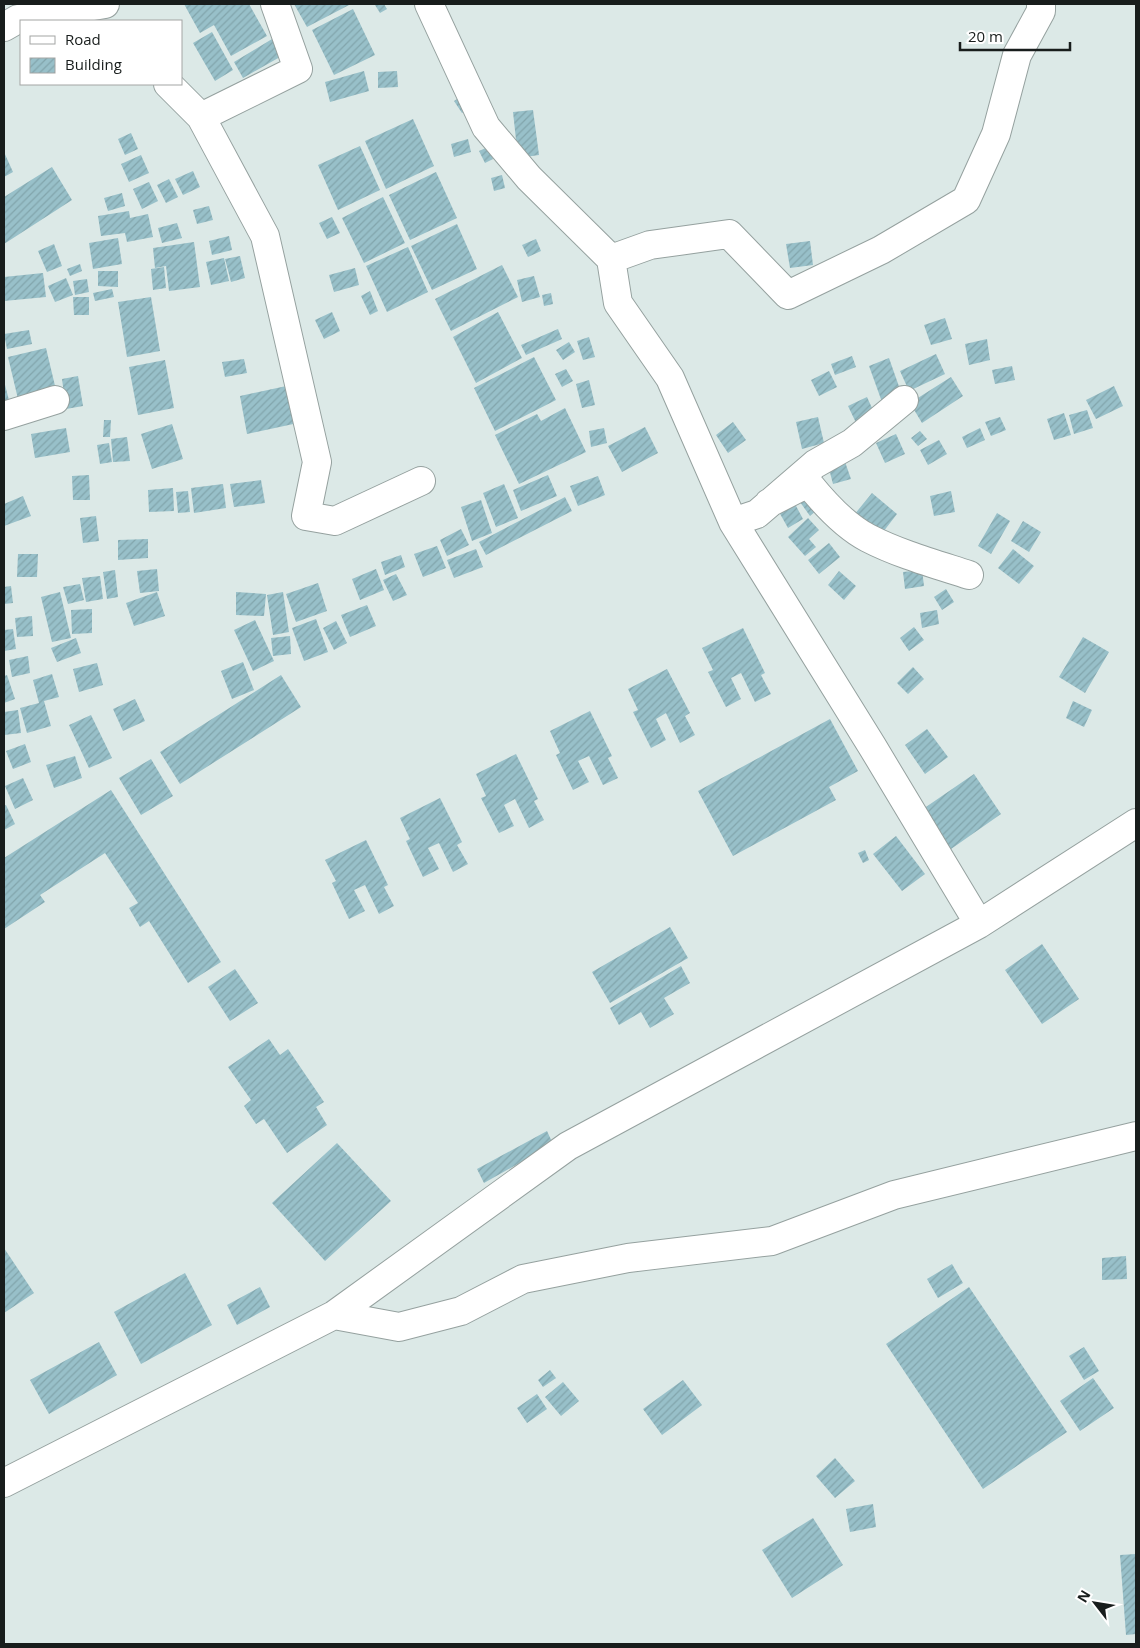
<svg xmlns="http://www.w3.org/2000/svg" width="1140" height="1648" font-family="'Open Sans',sans-serif">
	<defs>
		<pattern id="building-hatch" width="6" height="6" patternUnits="userSpaceOnUse" patternTransform="scale(1.25)"><rect width="6" height="6" fill="#98c0c9"/><path d="M-1 1l2-2M0 6l6-6M5 7l2-2" fill="none" stroke="#82a5ac"/></pattern>
	</defs>
	<rect width="100%" height="100%" fill="#dce9e7"/>
	<path fill="url(#building-hatch)" d="M184,4H249L267,36L231,56L214,25L200,33Z
		M294,4H351L307,27Z
		M377,4H384L387,9L380,13L375,5Z
		M353,9L375,55L334,75L312,30Z
		M212,32L233,70L215,81L193,43Z
		M277,36L287,53L243,78L234,62Z
		M364,71L369,91L330,102L325,82Z
		M397,71L398,87L378,88V72Z
		M463,95L471,108L462,113L454,101Z
		M533,110L539,155L518,158L513,112Z
		M413,119L434,166L386,189L365,141Z
		M131,133L138,149L125,155L118,139Z
		M468,139L471,152L454,157L451,144Z
		M360,146L380,190L338,210L318,165Z
		M488,147L493,159L485,163L479,151Z
		M4,152L13,172L4,177Z
		M141,155L149,173L129,182L121,164Z
		M52,167L72,200L4,244V197Z
		M193,171L200,187L183,195L175,179Z
		M436,172L457,218L410,240L389,195Z
		M502,175L505,188L494,191L491,178Z
		M169,179L178,197L166,203L157,185Z
		M149,182L158,201L142,209L133,189Z
		M122,193L125,206L108,211L104,198Z
		M383,197L405,243L364,263L342,218Z
		M209,206L213,220L197,224L193,210Z
		M129,211L130,218L148,214L153,237L127,242L125,233L101,236L98,216Z
		M332,217L340,233L327,239L319,223Z
		M177,223L182,238L162,243L158,228Z
		M457,224L477,269L432,290L411,246Z
		M229,236L232,250L212,255L209,241Z
		M118,238L122,264L93,269L89,243Z
		M536,239L541,251L528,257L522,245Z
		M810,241L813,265L790,268L786,244Z
		M194,242L200,287L169,291L166,266L155,268L153,248Z
		M54,244L62,266L47,272L38,251Z
		M408,247L428,292L387,312L366,266Z
		M240,256L245,278L231,282L225,259Z
		M224,258L229,281L211,285L206,262Z
		M80,264L82,271L70,276L67,269Z
		M502,265L518,297L451,331L435,299Z
		M164,267L166,288L153,290L151,269Z
		M355,268L359,285L334,292L329,275Z
		M98,271H118V287L98,286Z
		M43,273L46,297L4,301V277Z
		M534,276L540,297L522,302L517,280Z
		M66,278L73,295L55,302L48,286Z
		M87,279L89,292L75,295L73,281Z
		M112,289L114,297L95,301L93,293Z
		M370,291L378,311L370,315L361,296Z
		M551,293L553,304L544,306L542,295Z
		M73,297H89V315H74Z
		M151,297L160,351L127,357L118,302Z
		M332,312L340,331L324,339L315,320Z
		M498,312L522,358L476,383L453,337Z
		M945,318L952,339L931,345L924,325Z
		M558,329L562,339L526,355L521,345Z
		M29,330L32,344L7,349L4,334Z
		M589,337L595,357L583,360L577,341Z
		M987,339L990,360L969,365L965,344Z
		M569,342L575,352L563,360L556,350Z
		M46,348L56,390L18,399L8,357Z
		M936,354L945,374L909,391L900,371Z
		M852,356L856,367L835,375L831,364Z
		M534,357L556,400L495,431L474,388Z
		M889,358L902,395L882,402L869,366Z
		M244,359L247,373L225,377L222,362Z
		M165,360L174,408L138,415L129,367Z
		M1012,366L1015,380L995,384L992,370Z
		M566,369L573,381L562,387L555,374Z
		M829,371L837,387L819,396L811,380Z
		M78,376L83,406L66,409L62,379Z
		M951,377L963,396L922,423L910,403Z
		M589,380L595,405L582,408L576,384Z
		M4,381L10,404L4,406Z
		M291,385L298,423L247,434L240,396Z
		M1114,386L1123,406L1096,419L1086,400Z
		M867,397L877,419L858,427L848,406Z
		M565,408L586,452L519,484L495,435L537,414L541,421Z
		M1087,410L1093,428L1074,434L1069,415Z
		M1064,413L1071,435L1054,440L1047,419Z
		M818,417L824,443L802,449L796,422Z
		M1000,417L1006,430L991,436L985,422Z
		M104,420H111L110,437H103Z
		M733,422L746,440L728,453L716,435Z
		M172,424L183,459L152,469L141,434Z
		M645,427L658,453L622,472L608,446Z
		M66,428L70,452L35,458L31,434Z
		M604,428L607,443L591,447L589,431Z
		M980,428L985,440L967,448L962,437Z
		M920,431L927,439L918,446L911,438Z
		M896,434L905,454L885,463L876,443Z
		M127,437L130,461L113,462L111,439Z
		M939,440L947,454L928,465L920,450Z
		M109,443L112,462L100,464L97,445Z
		M844,459L851,479L833,484L828,465Z
		M89,475L90,500H73L72,476Z
		M548,475L557,496L521,511L513,490Z
		M598,476L605,495L578,506L570,486Z
		M261,480L265,503L234,507L230,484Z
		M223,484L226,508L194,513L191,488Z
		M504,484L518,518L496,527L483,493Z
		M173,488L174,511L149,512L148,490Z
		M188,491L190,512L178,513L176,492Z
		M951,491L955,512L934,516L930,496Z
		M872,493L897,514L880,536L854,515Z
		M23,496L31,516L4,526V504Z
		M807,496L818,509L810,516L800,502Z
		M565,497L572,511L486,555L479,542Z
		M481,500L492,533L472,541L461,507Z
		M795,504L803,519L788,528L779,512Z
		M997,513L1010,521L991,554L978,546Z
		M96,516L99,541L83,543L80,518Z
		M808,518L819,530L809,539L816,547L805,556L788,537Z
		M1023,521L1041,532L1029,552L1011,541Z
		M461,529L469,545L447,556L440,540Z
		M148,539V558L118,560V540Z
		M829,543L840,557L819,574L808,560Z
		M437,546L446,568L423,577L414,554Z
		M476,549L483,567L454,578L447,560Z
		M1013,549L1034,566L1019,584L998,568Z
		M18,554H38L37,577H17Z
		M401,555L405,567L385,575L381,562Z
		M157,569L159,591L140,593L137,571Z
		M376,569L384,590L360,600L352,579Z
		M115,570L118,597L107,599L103,572Z
		M922,570L924,586L905,589L903,572Z
		M839,571L856,586L844,600L828,585Z
		M396,574L407,595L393,601L383,580Z
		M100,576L103,599L86,602L82,578Z
		M318,583L327,611L296,622L286,594Z
		M80,584L84,600L68,604L63,587Z
		M11,586L13,603L4,604V587Z
		M946,589L954,602L942,610L934,597Z
		M60,592L71,638L52,642L41,597Z
		M157,592L165,616L134,626L126,603Z
		M236,592L266,594L264,616L236,615Z
		M283,592L289,632L273,635L267,595Z
		M367,605L376,626L350,637L341,615Z
		M92,609V633L72,634L71,610Z
		M937,610L939,624L922,628L920,613Z
		M32,616L33,636L17,637L15,618Z
		M316,619L328,652L304,661L292,628Z
		M255,620L274,661L253,671L234,630Z
		M336,621L347,643L334,650L323,628Z
		M914,627L924,640L909,651L900,638Z
		M743,628L765,673L761,675L771,694L755,702L741,673L731,678L741,699L726,707L708,672L713,670L702,648Z
		M13,629L16,649L4,651V630Z
		M290,636L291,654L273,656L271,638Z
		M1083,637L1109,652L1085,693L1059,677Z
		M76,638L81,653L57,662L51,648Z
		M28,656L30,673L12,677L9,660Z
		M243,662L254,690L232,699L221,671Z
		M97,663L103,685L79,692L73,669Z
		M913,667L924,679L908,694L897,683Z
		M667,669L690,713L685,716L695,735L680,743L666,713L656,719L666,740L651,748L633,712L638,710L628,689Z
		M52,674L59,697L44,701L51,726L27,733L20,708L39,703L33,680Z
		M7,675L15,699L4,703V676Z
		M281,675L301,707L180,784L160,752Z
		M135,699L145,721L123,731L113,709Z
		M1073,701L1092,710L1084,727L1066,718Z
		M18,710L21,733L4,735V712Z
		M590,711L612,756L608,758L618,778L603,785L589,756L578,761L589,782L573,790L556,755L560,753L550,731Z
		M91,715L112,758L89,768L69,725Z
		M830,719L858,771L829,787L836,800L733,856L698,791Z
		M927,729L948,757L925,774L905,745Z
		M25,744L31,762L13,769L6,751Z
		M516,754L538,799L534,801L544,820L529,828L515,799L504,805L514,826L499,833L481,798L486,796L476,774Z
		M75,756L82,778L54,788L46,765Z
		M151,759L173,796L141,815L119,778Z
		M974,774L1001,814L951,849L923,809Z
		M23,778L33,800L15,809L5,786Z
		M111,790L221,962L188,983L149,921L140,927L129,908L138,903L105,853L40,895L45,902L4,929V858Z
		M440,798L462,842L457,845L468,864L453,872L439,843L428,848L439,869L423,877L406,841L410,839L400,818Z
		M6,805L15,824L4,830V806Z
		M896,836L925,874L902,891L873,854Z
		M366,840L388,885L384,887L394,906L379,914L365,885L354,890L365,911L349,919L332,883L336,881L325,860Z
		M865,850L869,860L863,863L858,853Z
		M670,927L688,958L610,1003L592,972Z
		M1042,944L1079,999L1042,1024L1005,970Z
		M681,966L690,983L664,998L674,1014L650,1028L641,1012L619,1025L610,1008Z
		M235,969L258,1003L230,1021L208,987Z
		M269,1039L280,1055L288,1049L324,1102L316,1107L327,1125L287,1153L264,1119L256,1124L244,1106L251,1100L228,1067Z
		M547,1131L553,1144L484,1183L477,1169Z
		M337,1143L391,1201L325,1261L272,1203Z
		M4,1248L34,1293L4,1313Z
		M1126,1256L1127,1279L1102,1280V1258Z
		M952,1264L963,1283L938,1298L927,1279Z
		M185,1273L212,1325L141,1364L114,1312Z
		M260,1287L270,1307L237,1325L227,1305Z
		M969,1287L1067,1432L983,1489L886,1344Z
		M99,1342L117,1375L49,1414L30,1380Z
		M1084,1347L1099,1371L1084,1380L1069,1356Z
		M550,1370L556,1378L543,1387L538,1380Z
		M1093,1378L1114,1408L1080,1431L1060,1401Z
		M683,1380L702,1405L662,1435L643,1409Z
		M563,1382L579,1401L561,1416L545,1397Z
		M537,1394L547,1409L527,1423L517,1408Z
		M835,1458L855,1481L835,1498L816,1476Z
		M873,1504L876,1527L850,1532L846,1509Z
		M813,1518L843,1565L792,1598L762,1550Z
		M1136,1554V1634L1126,1635L1120,1555Z"/>
	<g fill="none" stroke-linecap="round" stroke-linejoin="round">
		<g stroke="#95a19f" stroke-width="30">
			<path id="minor" d="M429,4L486,127L529,178L611,259L618,303L670,378L733,522L872,746L979,924
				M4,27L18,19L105,4
				M168,84L201,117L265,236L317,462L306,516L335,521L421,481
				M201,117L298,69L275,4
				M611,259L650,245L729,234L788,295L881,250L966,200L996,134L1017,55L1041,11V4
				M4,416L55,400
				M769,503L808,483C824,503 845,526 868,538C899,554 935,564 969,575
				M733,522L757,514L815,464L852,443L904,400
				M334,1315L399,1327L461,1311L523,1279L628,1258L772,1241L894,1195L1136,1136
				M4,1483L334,1315L568,1146L979,924L1136,823"/>
		</g>
		<use href="#minor" stroke="#fff" stroke-width="28"/>
	</g>
	<rect width="1140" height="1648" fill="none" stroke="#181d1c" stroke-width="10"/>
	<rect x="20" y="20" width="162" height="65" fill="#ffffff" stroke="#a3a5a4"/>
	<rect x="30" y="36" width="25" height="8" fill="#ffffff" stroke="#a3a5a4"/>
	<text x="65" y="45" font-size="15" fill="#181d1c">Road</text>
	<rect x="30" y="58" width="25" height="15" fill="url(#building-hatch)" stroke="#a3a5a4"/>
	<text x="65" y="70" font-size="15" fill="#181d1c">Building</text>
	<g transform="translate(1095 1603) rotate(301)" stroke="#ffffff" stroke-width="4" paint-order="stroke">
	<path d="M0-4L9 19L0 12L-9 19Z" fill="#181d1c"/>
	<text y="-8" font-size="14" font-weight="bold" text-anchor="middle" fill="#181d1c">N</text>
	</g>
	<path d="M960 42v8h110v-8" fill="none" stroke="#181d1c" stroke-width="2.5"/>
	<text x="968" y="42" font-size="15" fill="#181d1c" stroke="#ffffff" stroke-width="4" paint-order="stroke">20 m</text>
</svg>
